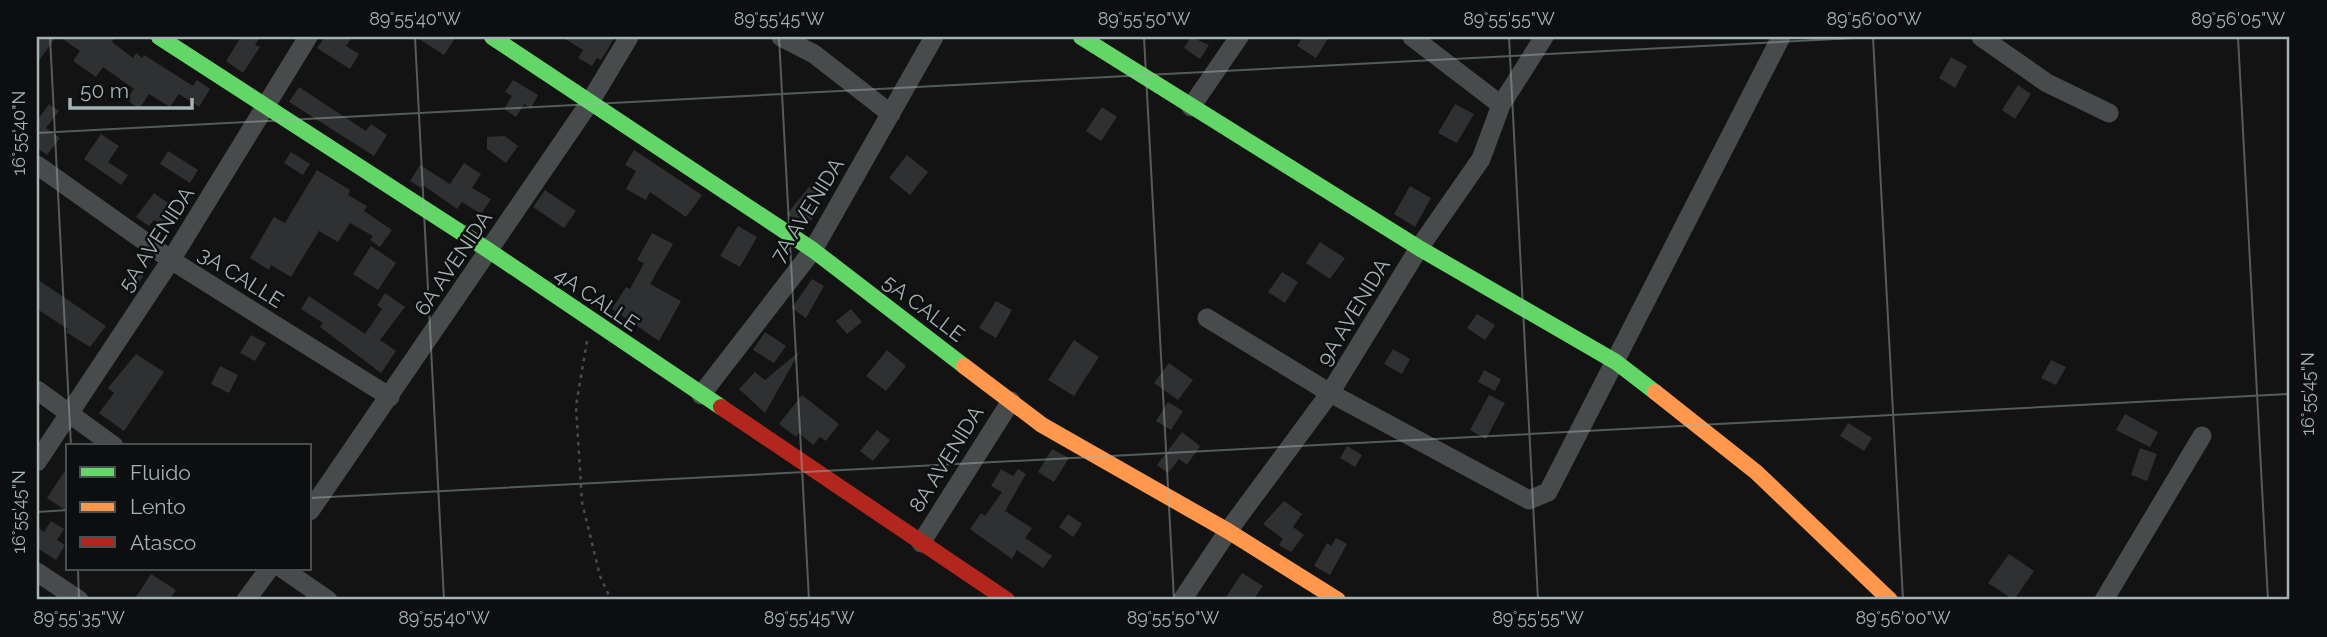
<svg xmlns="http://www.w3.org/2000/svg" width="2327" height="637" font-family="Raleway,sans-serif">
	<rect width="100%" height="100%" fill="#131313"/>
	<path fill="#2f3031" d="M37,37H56L37,63Z
		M60,37H115L112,42L133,58L136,53L142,58L144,55L193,86L197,80L210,89L199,107L179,94L170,107L149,94L139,109L126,99L134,89L103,67L96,77L73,61L80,51Z
		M241,37H260L255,45L260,47L243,73L226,61Z
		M325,37H352L346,46L359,54L350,69L317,48Z
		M416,37H456L444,55Z
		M562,37H615L601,60L597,58L592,66L578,58L583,50Z
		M1191,37L1209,45L1200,59L1184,48Z
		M1303,37H1329L1316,58L1297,46Z
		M1951,57L1967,66L1955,88L1939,78Z
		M513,80L538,95L531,108L524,104L516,117L504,109L512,96L505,92Z
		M2018,85L2031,94L2015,119L2002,110Z
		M299,87L366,131L371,124L387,135L374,156L289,102Z
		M49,104L59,111L46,128L60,138L47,155L37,148V121Z
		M1455,104L1474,114L1457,143L1438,133Z
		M1102,107L1117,117L1101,141L1086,131Z
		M101,134L119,146L108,162L128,175L121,185L84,159Z
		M505,136L518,146L506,163L487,149V137Z
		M634,150L702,195L686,217L650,192L646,200L626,189L636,171L625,165Z
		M168,151L198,170L190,183L160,164Z
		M291,152L310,164L303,175L284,163Z
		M907,155L928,172L910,195L889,178Z
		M464,163L481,174L472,188L491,199L481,214L462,202L457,209L423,185L421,188L410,181L420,165L450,184Z
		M317,170L350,190L348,195L367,206L364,211L392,230L380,247L370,240L373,236L350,223L338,242L319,231L291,277L271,265L269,270L250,258L274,217L285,223Z
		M813,182L825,191L814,204L820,209L806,227L787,214Z
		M1410,186L1431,198L1415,227L1394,214Z
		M545,190L576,211L564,228L533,207Z
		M154,193L179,211L166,228L154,220L149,226L136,217Z
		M738,226L757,237L740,267L720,256Z
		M652,233L673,244L650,284L681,301L659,341L612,309L626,287L630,289L644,263L637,260Z
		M1320,242L1345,258L1330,279L1306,263Z
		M371,246L396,263L378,290L353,274Z
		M133,268L144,275L133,292L122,285Z
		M1282,272L1298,282L1285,303L1268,292Z
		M37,279L106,326L90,347L66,332L68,329L37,309Z
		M812,279L824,286L806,318L792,308Z
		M385,293L405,307L380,340L396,351L381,373L320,327L323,323L301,309L309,296L365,334L382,309L377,305Z
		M996,301L1012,310L996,338L979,328Z
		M851,309L862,322L847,334L836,321Z
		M1477,314L1495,325L1485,340L1467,328Z
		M765,332L786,346L774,363L753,350Z
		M251,335L266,343L255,361L240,353Z
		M1074,340L1099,357L1074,396L1048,380Z
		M1393,349L1410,359L1402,374L1384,364Z
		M887,350L906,366L886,391L866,376Z
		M800,351L765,413L739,389L755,372L765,380Z
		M136,354L164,372L124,431L99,413L114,393L108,388Z
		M2051,360L2066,367L2056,385L2041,378Z
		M1169,363L1193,380L1178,400L1154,383Z
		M220,366L238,375L229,393L211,384Z
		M1484,370L1501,379L1495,391L1478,382Z
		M802,395L839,424L826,441L820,437L813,445L799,433L796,437L779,424Z
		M1489,395L1505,403L1486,439L1470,430Z
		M1168,402L1183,411L1171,430L1156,421Z
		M2125,414L2158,432L2150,447L2116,430Z
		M1848,423L1872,438L1864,451L1840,436Z
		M877,430L890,440L873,461L860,451Z
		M1182,432L1200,446L1187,465L1179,459L1168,473L1157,465Z
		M1347,446L1362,455L1355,467L1340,458Z
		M2140,448L2157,454L2147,481L2131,475Z
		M1052,449L1069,458L1054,482L1038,472Z
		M68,466V512L47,498Z
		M1001,469L1013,476L1018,469L1026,474L1005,511L1032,528L1025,538L1052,556L1043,568L1017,550L1012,559L970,529L981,513L985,516L1002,492L991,486Z
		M1284,501L1302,514L1293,527L1304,535L1291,552L1279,545L1283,539L1263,524Z
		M1068,514L1082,524L1073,537L1059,527Z
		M51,521L64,529L57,540L65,545L56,560L37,548V527L44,532Z
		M1336,538L1347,544L1330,575L1314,566L1327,543L1331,546Z
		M2009,554L2034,571L2014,600L1988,583Z
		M1242,573L1263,586L1253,600H1224Z
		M151,574L176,590L169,600H134Z"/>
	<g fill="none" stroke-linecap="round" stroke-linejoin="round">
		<path stroke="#494d4e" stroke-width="2.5" stroke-dasharray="3.5 5" stroke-linecap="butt" d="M587,341L576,406L582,502L600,576L611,600"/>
		<path stroke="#474b4c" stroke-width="19" d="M781,37L814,54L891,114
			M1412,37L1501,105
			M1981,37L2047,83L2109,113
			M1191,107L1239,37
			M37,165L171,260L390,397
			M1207,318L1330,393L1529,500L1548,492L1781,37
			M37,390L114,446
			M701,395L813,250L934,37
			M37,462L171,260L308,37
			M310,511L590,102L629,37
			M921,543L1011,401
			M283,569L328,600
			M37,572L79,600
			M246,600L269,569
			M1182,600L1228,531L1330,393L1419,248L1481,159L1501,105L1544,37
			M2104,600L2202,436"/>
		<path stroke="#63d668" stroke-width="16" d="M159,37L488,250L721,407
			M492,37L813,250L964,366
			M1081,37L1419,248L1616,362L1655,392"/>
		<path stroke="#ff974d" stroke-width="16" d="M964,366L1042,425L1228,531L1338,600
			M1655,392L1756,472L1890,600"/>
		<path stroke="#b3261e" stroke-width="16" d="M721,407L1007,600"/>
	</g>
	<path fill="none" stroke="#a4b3b4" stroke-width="2" stroke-opacity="0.45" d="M50,37L71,446M415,37L444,600M779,37L809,600M1144,37L1174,600M1509,37L1538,600M1873,37L1903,600M2238,37L2268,600M37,133L1874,37M310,498L2290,394M37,512L68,510M78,569L79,600"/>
	<g text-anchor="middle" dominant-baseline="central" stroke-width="5" stroke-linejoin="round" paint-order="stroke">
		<g font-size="21" fill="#a4b3b4" stroke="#0d0e0f">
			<text transform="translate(807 210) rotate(-58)">7A AVENIDA</text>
			<text transform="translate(156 239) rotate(-57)">5A AVENIDA</text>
			<text transform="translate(453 263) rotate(-56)">6A AVENIDA</text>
			<text transform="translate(241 277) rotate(32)">3A CALLE</text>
			<text transform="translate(597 299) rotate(34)">4A CALLE</text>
			<text transform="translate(924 308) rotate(37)">5A CALLE</text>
			<text transform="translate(1353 312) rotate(-59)">9A AVENIDA</text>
			<text transform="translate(946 459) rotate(-58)">8A AVENIDA</text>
		</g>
	</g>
	<rect width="2327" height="637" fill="none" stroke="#0d0e0f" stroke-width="77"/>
	<rect x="66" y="444" width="245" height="126" fill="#0d0e0f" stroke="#495051" stroke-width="2"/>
	<rect x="80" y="467" width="35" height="10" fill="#63d668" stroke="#495051" stroke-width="2"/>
	<text x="130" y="480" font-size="21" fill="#a4b3b4">Fluido</text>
	<rect x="80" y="502" width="35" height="10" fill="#ff974d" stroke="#495051" stroke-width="2"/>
	<text x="130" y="514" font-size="21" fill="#a4b3b4">Lento</text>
	<rect x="80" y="537" width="35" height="10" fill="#b3261e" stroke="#495051" stroke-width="2"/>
	<text x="130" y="550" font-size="21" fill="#a4b3b4">Atasco</text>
	<path d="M70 98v10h122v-10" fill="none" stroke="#a4b3b4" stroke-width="3.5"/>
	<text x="80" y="98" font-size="21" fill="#a4b3b4" stroke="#0d0e0f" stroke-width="5" paint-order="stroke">50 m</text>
	<rect x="38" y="38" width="2250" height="560" fill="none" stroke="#a4b3b4" stroke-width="2.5"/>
	<g font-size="18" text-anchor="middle" fill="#a4b3b4">
		<text x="415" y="25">89°55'40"W</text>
		<text x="779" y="25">89°55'45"W</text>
		<text x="1144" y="25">89°55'50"W</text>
		<text x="1509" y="25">89°55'55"W</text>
		<text x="1874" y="25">89°56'00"W</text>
		<text x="2238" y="25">89°56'05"W</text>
		<text transform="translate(19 133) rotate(-90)" y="6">16°55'40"N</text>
		<text transform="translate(2308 394) rotate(-90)" y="6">16°55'45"N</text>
		<text transform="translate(19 512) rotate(-90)" y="6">16°55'45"N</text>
		<text x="79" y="624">89°55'35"W</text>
		<text x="444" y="624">89°55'40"W</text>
		<text x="809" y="624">89°55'45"W</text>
		<text x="1173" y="624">89°55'50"W</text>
		<text x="1538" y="624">89°55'55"W</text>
		<text x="1903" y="624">89°56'00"W</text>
	</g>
</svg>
